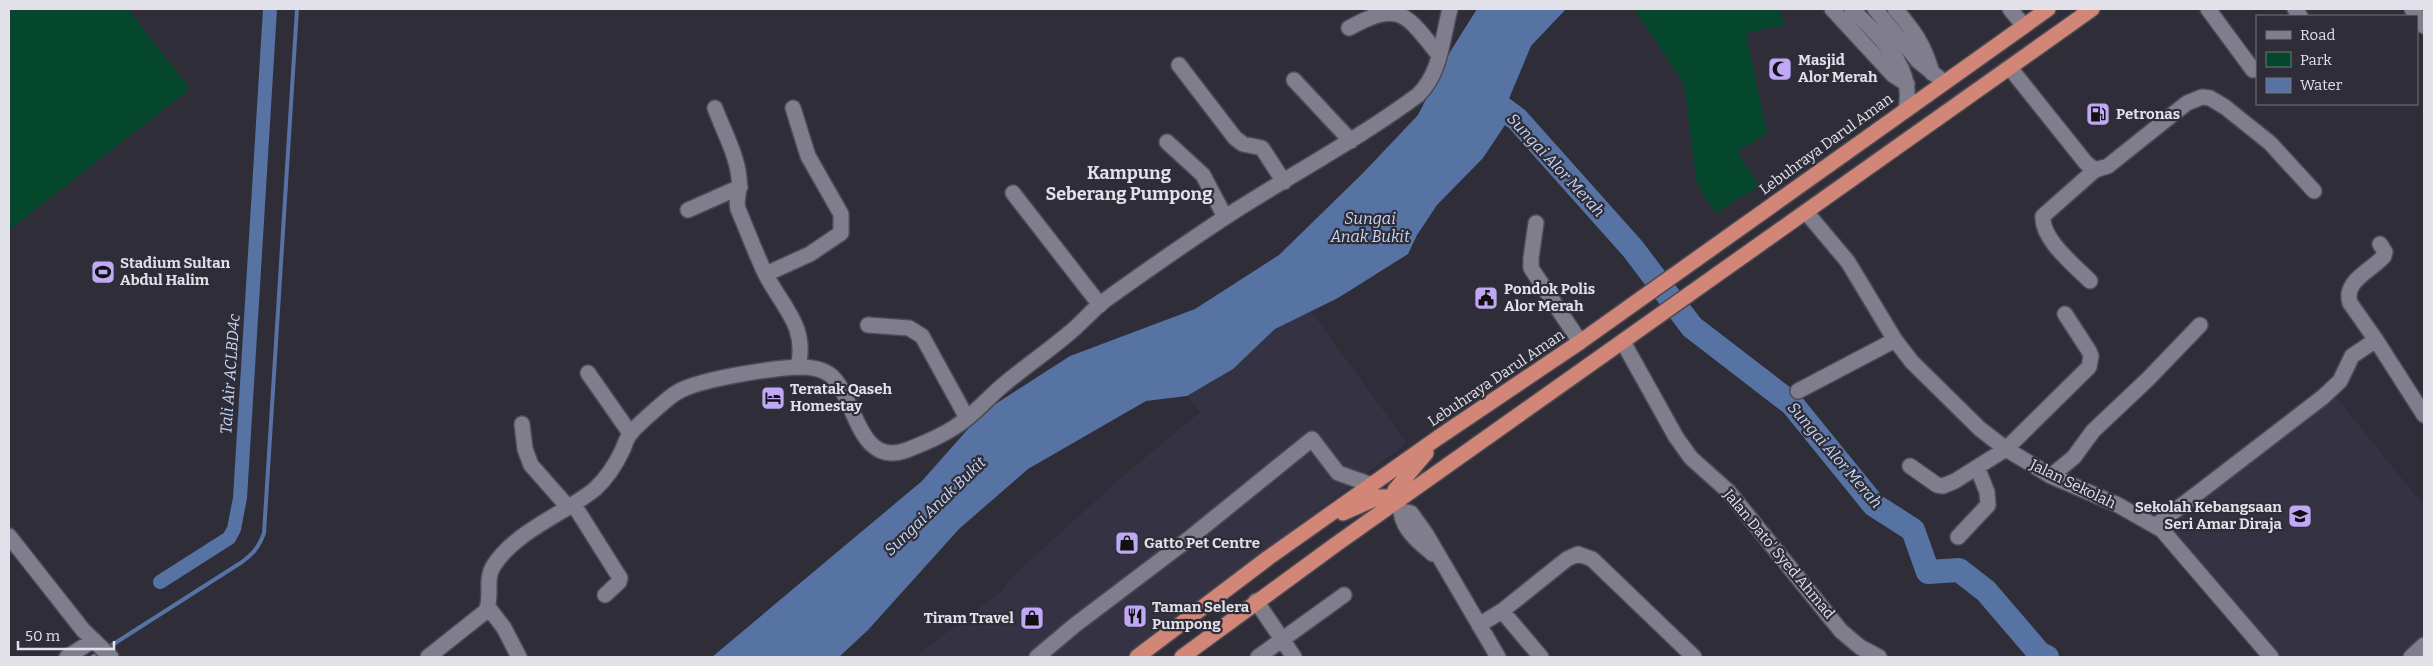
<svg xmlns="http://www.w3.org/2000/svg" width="2433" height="666" font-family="Bitter,serif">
	<rect width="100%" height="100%" fill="#2e2d38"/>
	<path fill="#353244" d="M1311,311L1407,443L1124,657H915L1001,591L1017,572L1123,476L1200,412L1187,396L1233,369L1275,329Z
		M2330,389L2424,506V638L2401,657H2269L2162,526Z"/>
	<path fill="#04472d" d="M9,9H128L190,89L9,230Z
		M1634,9H1778L1785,25L1746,33L1767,133L1737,152L1759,186L1715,213L1697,184L1684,84Z"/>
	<path fill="#5673a3" d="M1477,9H1566L1531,46L1508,101L1517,119L1505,125L1483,158L1437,205L1417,235L1408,254L1338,298L1275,329L1233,369L1187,396L1146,401L1028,469L959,529L868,630L839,657H712L922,481L983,412L1070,356L1195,309L1279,255L1363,173L1418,115L1450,52Z"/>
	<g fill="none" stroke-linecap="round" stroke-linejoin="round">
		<path stroke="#5673a3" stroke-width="4" d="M112,645L242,562C253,554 259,547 264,533L297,9
			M92,657L97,654"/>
		<path stroke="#5673a3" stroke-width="14" d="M160,582L229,538L234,529L240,498L270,9"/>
		<path stroke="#5673a3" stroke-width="24" d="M1491,100L1517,119L1633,249L1692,327L1792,404L1874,505L1913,530L1928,572L1959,570L1986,591L2040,654L2047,657"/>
		<g stroke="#4c4a54" stroke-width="18">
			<path id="minor" d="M1832,9L1893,75L1907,84
				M1852,9C1879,37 1915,65 1906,109
				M1875,9L1918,61L1944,82
				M1895,9C1914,31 1924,44 1932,73
				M2010,9L2024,26
				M2208,9L2253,70
				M2295,9L2300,16
				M2412,9L2424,26
				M1349,28C1400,0 1406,14 1439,55
				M1179,65L1235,138L1243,144L1262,148L1284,182
				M2010,68L2086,163L2095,170L2108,166L2187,103L2202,97L2210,98L2225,107L2270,143L2314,191
				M1294,80L1351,141
				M715,108C723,130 737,155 739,178C741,189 735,198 738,209C747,230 755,252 765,273C782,307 808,326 798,367
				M1167,142L1203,175L1225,217
				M1013,193L1100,305
				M688,210L740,187
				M1806,212L1848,262L1895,340L1912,362L1980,429L2006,449L2051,476L2118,505L2162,530L2271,657
				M1536,223L1531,258V268L1580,342
				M2380,244L2385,252L2384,256C2371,271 2343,281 2350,303L2376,340L2424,415
				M766,274L810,254L841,233V214L808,156L793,108
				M2090,281C2074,265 2041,239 2043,216L2095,170
				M868,325L909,328L922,336L967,418
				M1623,342L1676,437L1691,458L1728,491L1841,631L1860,647L1879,657
				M588,373L630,433
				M1798,391L1895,340
				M522,424L525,449L531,465L568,507
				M1910,466L1937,485L1943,486L1955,481L2006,449L2089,367L2091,356L2089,351L2065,314
				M2051,476L2074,457L2093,431L2148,379L2200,325
				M574,505L620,578L619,582L605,595
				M1398,505C1402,510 1401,515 1403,520C1408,534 1422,545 1433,554
				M1402,511L1411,513L1426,534L1498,657
				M2155,526L2323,397L2340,381L2352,356L2376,340
				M9,536L83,630L111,657
				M1958,537L1988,505L1987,492L1977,467
				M1256,601L1294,657
				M488,607L504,628L519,657
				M1502,611L1541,657
				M1479,625L1502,611L1567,559L1578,554L1592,559L1694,657
				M67,657L94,640
				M428,657L486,611C493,596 484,580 494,565C516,531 564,514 595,489C607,478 616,464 623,449C625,444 627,437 631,433C635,427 669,397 676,393C697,379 773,368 800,367C810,367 820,368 829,374C856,393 856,469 907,450C927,442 949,433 966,419C979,409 989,397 1002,386C1023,368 1047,352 1068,334C1081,324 1091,311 1104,301C1143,273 1183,245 1224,218C1288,176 1356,141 1418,95C1441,73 1442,39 1450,9
				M1037,657L1075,625L1186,541L1312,439L1338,473L1372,485
				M1258,657L1344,595
				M2411,657L2424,645"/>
		</g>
		<g stroke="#4c4a54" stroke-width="18">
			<path id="highway" d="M1396,502L1394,497L1395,490L1426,453
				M1343,513L1379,497H1394
				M1137,657L1268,558L1439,437L1580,342L2048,9
				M1182,657L1335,545L2092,9"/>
		</g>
		<use href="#minor" stroke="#807e8c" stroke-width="15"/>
		<use href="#highway" stroke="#d18678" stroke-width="15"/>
	</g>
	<defs>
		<g id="mosque-square" transform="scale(1.25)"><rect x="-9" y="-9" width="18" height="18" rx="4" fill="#c0a8f4" stroke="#2e2d38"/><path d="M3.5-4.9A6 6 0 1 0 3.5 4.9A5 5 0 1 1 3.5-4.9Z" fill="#111"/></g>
		<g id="fuel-square" transform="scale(1.25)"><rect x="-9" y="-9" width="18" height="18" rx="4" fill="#c0a8f4" stroke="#2e2d38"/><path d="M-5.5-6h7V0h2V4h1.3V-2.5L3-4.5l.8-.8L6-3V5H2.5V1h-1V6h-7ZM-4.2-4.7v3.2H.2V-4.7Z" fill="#111"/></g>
		<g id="stadium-square" transform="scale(1.25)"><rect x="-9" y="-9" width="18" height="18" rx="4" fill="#c0a8f4" stroke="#2e2d38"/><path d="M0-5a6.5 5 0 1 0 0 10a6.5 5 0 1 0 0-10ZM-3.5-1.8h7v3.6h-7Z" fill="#111"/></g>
		<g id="civic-square" transform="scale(1.25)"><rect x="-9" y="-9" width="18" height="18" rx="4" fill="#c0a8f4" stroke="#2e2d38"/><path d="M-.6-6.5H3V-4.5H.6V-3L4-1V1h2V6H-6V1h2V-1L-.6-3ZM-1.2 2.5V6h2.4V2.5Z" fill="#111"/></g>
		<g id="hotel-square" transform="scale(1.25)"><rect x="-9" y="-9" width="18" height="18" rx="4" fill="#c0a8f4" stroke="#2e2d38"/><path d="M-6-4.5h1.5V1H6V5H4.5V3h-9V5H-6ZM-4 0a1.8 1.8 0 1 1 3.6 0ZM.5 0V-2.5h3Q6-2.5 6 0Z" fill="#111"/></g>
		<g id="school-square" transform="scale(1.25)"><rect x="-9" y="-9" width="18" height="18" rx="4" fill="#c0a8f4" stroke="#2e2d38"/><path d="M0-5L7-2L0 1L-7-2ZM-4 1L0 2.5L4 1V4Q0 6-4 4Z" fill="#111"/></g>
		<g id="shop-square" transform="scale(1.25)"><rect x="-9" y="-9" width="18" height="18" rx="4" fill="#c0a8f4" stroke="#2e2d38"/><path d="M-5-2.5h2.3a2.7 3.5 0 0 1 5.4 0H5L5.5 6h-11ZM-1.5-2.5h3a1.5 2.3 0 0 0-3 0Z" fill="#111"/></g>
		<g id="restaurant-square" transform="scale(1.25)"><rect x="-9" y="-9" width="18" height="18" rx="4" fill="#c0a8f4" stroke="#2e2d38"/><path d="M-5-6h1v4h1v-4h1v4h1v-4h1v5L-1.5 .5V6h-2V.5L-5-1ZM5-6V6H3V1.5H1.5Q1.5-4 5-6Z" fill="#111"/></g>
	</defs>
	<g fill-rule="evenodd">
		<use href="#mosque-square" x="1780" y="69"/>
		<use href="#fuel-square" x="2098" y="114"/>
		<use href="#stadium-square" x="103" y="272"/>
		<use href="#civic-square" x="1486" y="298"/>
		<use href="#hotel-square" x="773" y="398"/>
		<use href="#school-square" x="2300" y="516"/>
		<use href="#shop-square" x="1127" y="543"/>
		<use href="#restaurant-square" x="1135" y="616"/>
		<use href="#shop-square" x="1032" y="618"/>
	</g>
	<g text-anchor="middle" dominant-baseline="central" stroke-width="4.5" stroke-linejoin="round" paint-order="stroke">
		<g font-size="15" font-weight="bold" fill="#e2e1e9" stroke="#2e2d38" text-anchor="start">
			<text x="1798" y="60">Masjid<tspan x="1798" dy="17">Alor Merah</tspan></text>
			<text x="2116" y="114">Petronas</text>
			<text x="120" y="263">Stadium Sultan<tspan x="120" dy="17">Abdul Halim</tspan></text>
			<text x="1504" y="289">Pondok Polis<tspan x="1504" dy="17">Alor Merah</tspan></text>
			<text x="790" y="389">Teratak Qaseh<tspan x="790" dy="17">Homestay</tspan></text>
			<text x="2282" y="507" text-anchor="end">Sekolah Kebangsaan<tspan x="2282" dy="17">Seri Amar Diraja</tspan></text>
			<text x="1144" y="543">Gatto Pet Centre</text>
			<text x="1152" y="607">Taman Selera<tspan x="1152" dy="17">Pumpong</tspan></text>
			<text x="1014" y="618" text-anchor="end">Tiram Travel</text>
		</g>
		<g font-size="15" fill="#e2e1e9" stroke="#2e2d38">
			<text transform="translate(1826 144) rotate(-36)">Lebuhraya Darul Aman</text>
			<text transform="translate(1496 378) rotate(-34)">Lebuhraya Darul Aman</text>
			<text transform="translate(2073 484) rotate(26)">Jalan Sekolah</text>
			<text transform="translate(1779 554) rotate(50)">Jalan Dato' Syed Ahmad</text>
		</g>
		<g font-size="16" font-style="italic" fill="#c5d6f4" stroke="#2e2d38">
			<text transform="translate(1556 165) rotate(47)">Sungai Alor Merah</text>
			<text x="1370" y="218">Sungai<tspan x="1370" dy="18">Anak Bukit</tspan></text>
			<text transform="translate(230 374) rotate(-86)">Tali Air ACLBD4c</text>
			<text transform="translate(1835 455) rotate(49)">Sungai Alor Merah</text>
			<text transform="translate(935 506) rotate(-44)">Sungai Anak Bukit</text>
		</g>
		<g font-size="18" font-weight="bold" fill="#e2e1e9" stroke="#2e2d38">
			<text x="1129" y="173">Kampung<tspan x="1129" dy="21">Seberang Pumpong</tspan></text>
		</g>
	</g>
	<rect width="2433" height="666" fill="none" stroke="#e2e1e9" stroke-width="20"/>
	<rect x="2256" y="15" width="162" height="90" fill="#2e2d38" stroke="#76757f"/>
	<rect x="2266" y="31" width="25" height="8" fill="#807e8c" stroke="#76757f"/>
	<text x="2300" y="40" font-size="15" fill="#e2e1e9">Road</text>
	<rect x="2266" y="52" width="25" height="15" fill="#04472d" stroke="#76757f"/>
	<text x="2300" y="65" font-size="15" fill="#e2e1e9">Park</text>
	<rect x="2266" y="78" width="25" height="15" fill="#5673a3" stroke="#76757f"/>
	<text x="2300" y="90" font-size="15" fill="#e2e1e9">Water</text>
	<path d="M18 641v8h96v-8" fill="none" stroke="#e2e1e9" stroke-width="2.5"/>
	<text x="25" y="641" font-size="15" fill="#e2e1e9" stroke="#2e2d38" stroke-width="4" paint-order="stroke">50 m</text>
</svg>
